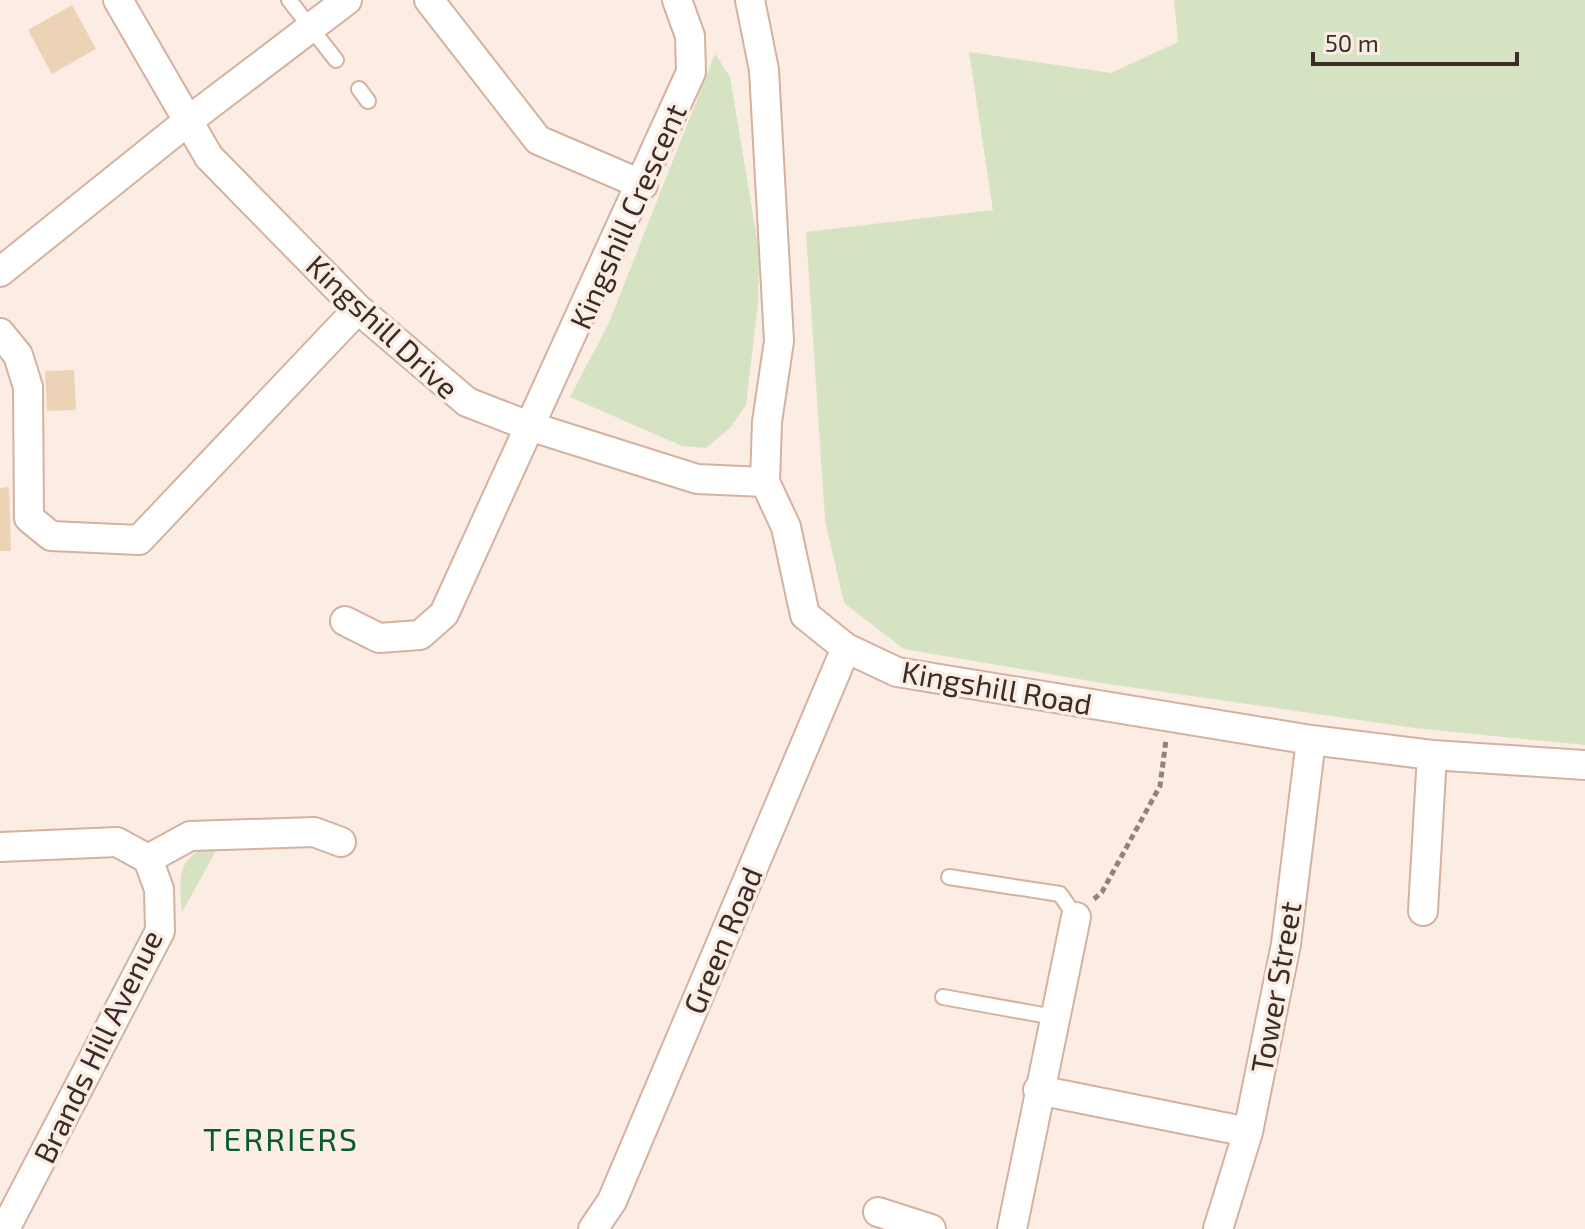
<svg xmlns="http://www.w3.org/2000/svg" width="1585" height="1229" font-family="'Exo 2',sans-serif">
	<rect width="100%" height="100%" fill="#fbece4"/>
	<path fill="#d6e3c2" d="M1174,0H1585V745L1414,728L1108,684L904,649L844,603L825,520L806,232L993,210L969,52L1111,73L1178,42Z
		M715,54L730,77L759,251L758,303L746,405L730,428L706,448L682,446L570,397L608,325Z
		M208,847L217,849L182,912C179,883 176,858 208,847Z"/>
	<path fill="#ecd3b6" d="M72,5L96,49L52,74L28,30Z
		M74,370L76,410L47,411L45,371Z
		M9,487L11,551H0V488Z"/>
	<g fill="none" stroke-linecap="round" stroke-linejoin="round">
		<g stroke="#d4b29f" stroke-width="18">
			<path id="service" d="M289,0L336,60
				M359,89L368,101
				M949,877L1060,894L1076,917
				M943,997L1054,1017"/>
		</g>
		<g stroke="#d4b29f" stroke-width="32">
			<path id="minor" d="M118,0L209,157L358,309L467,402L529,426L697,479L765,482
				M429,0L538,140L643,185
				M750,0L764,70L779,341L767,422L765,482L786,527L805,615L846,648L897,672L1311,740L1432,755L1585,765
				M0,272L188,121L347,0
				M0,333L18,355L28,387L29,518L51,536L139,540L358,309
				M345,621L379,638L420,635L444,614L691,72L690,36L677,0
				M0,847L117,842L148,859L190,836L314,832L341,842
				M1423,911L1432,755
				M1038,1090L1248,1132
				M878,1212L931,1229
				M5,1229L160,931L159,889L148,859
				M593,1229L612,1201L846,648
				M1012,1229L1076,917
				M1218,1229L1248,1132L1286,944L1311,740"/>
		</g>
		<path stroke="#91837b" stroke-width="5" stroke-dasharray="6 4" stroke-linecap="butt" d="M1094,899L1102,892L1160,786L1166,740"/>
		<use href="#service" stroke="#fff" stroke-width="14"/>
		<use href="#minor" stroke="#fff" stroke-width="28"/>
	</g>
	<g text-anchor="middle" dominant-baseline="central" stroke-width="7" stroke-linejoin="round" paint-order="stroke">
		<g font-size="30" fill="#3a2d25" stroke="#fbece4">
			<text transform="translate(627 216) rotate(-66)">Kingshill Crescent</text>
			<text transform="translate(383 326) rotate(43)">Kingshill Drive</text>
			<text transform="translate(997 687) rotate(10)">Kingshill Road</text>
			<text transform="translate(722 940) rotate(-67)">Green Road</text>
			<text transform="translate(1275 987) rotate(-80)">Tower Street</text>
			<text transform="translate(97 1046) rotate(-64)">Brands Hill Avenue</text>
		</g>
		<g font-size="32" letter-spacing="2" fill="#065a30" stroke="#fbece4">
			<text x="281" y="1138">TERRIERS</text>
		</g>
	</g>
	<path d="M1313 52v12h204v-12" fill="none" stroke="#3a2d25" stroke-width="4"/>
	<text x="1325" y="52" font-size="24" fill="#3a2d25" stroke="#fbece4" stroke-width="6" paint-order="stroke">50 m</text>
</svg>
